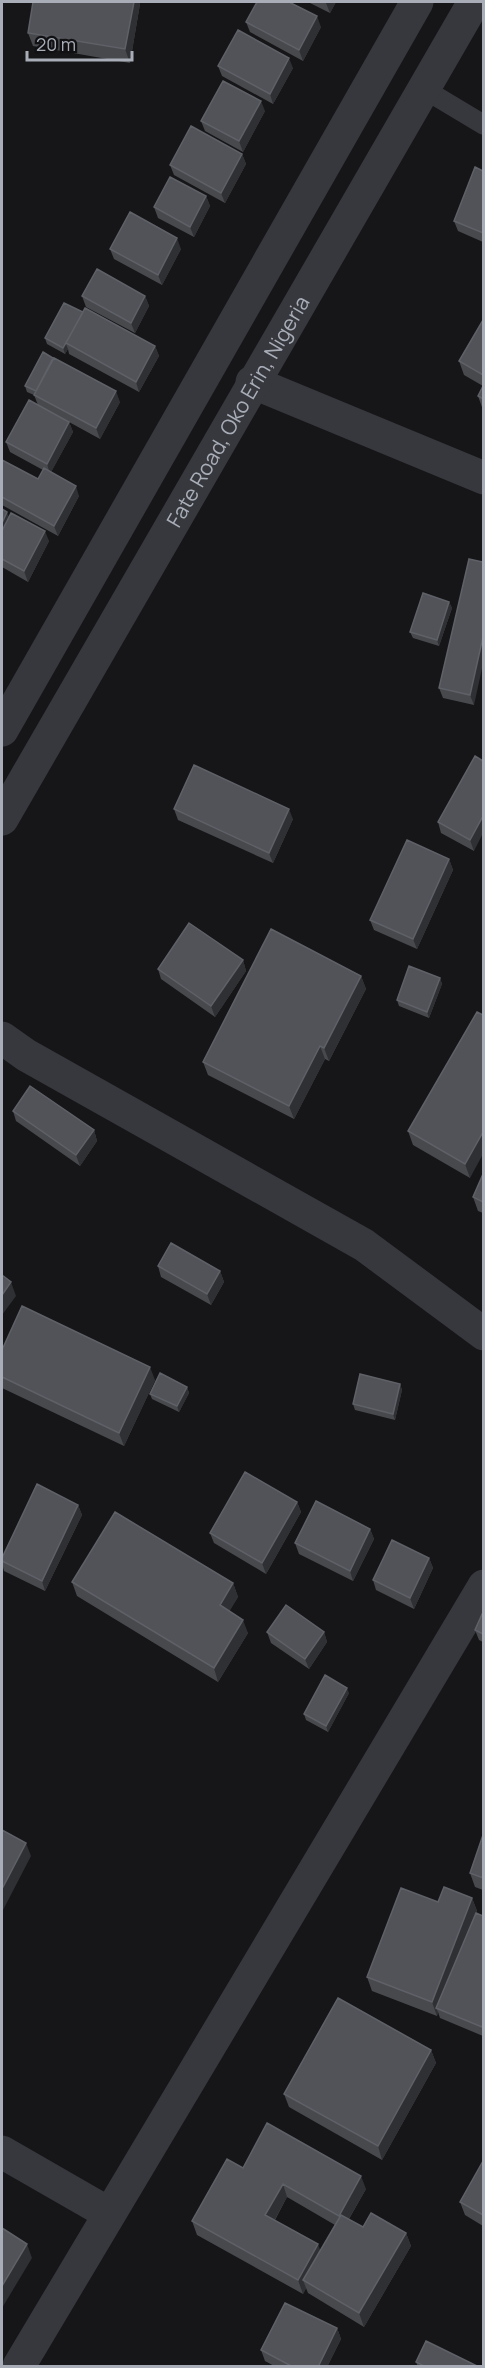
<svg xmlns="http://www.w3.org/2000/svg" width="485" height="2368" font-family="Manrope,sans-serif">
	<rect width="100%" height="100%" fill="#161618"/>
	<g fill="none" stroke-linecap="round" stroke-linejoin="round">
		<path stroke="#37383d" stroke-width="20" d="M424,89L484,125"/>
		<path stroke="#37383d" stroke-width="33" d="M252,382L484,478
			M2,1038L26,1055L364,1245L484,1334
			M2,2152L108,2213
			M19,2366L484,1586"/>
		<g stroke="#37383d" stroke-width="33">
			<path d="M2,730L417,2"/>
			<path id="s1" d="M2,819L474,2"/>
		</g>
	</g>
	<path fill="#47494d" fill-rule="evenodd" d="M308,2H336L330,13Z
		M140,4L130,63L33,46L28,33Z
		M246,22L321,27L303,61L250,32Z
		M218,66L293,68L273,104L222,76Z
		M265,111L243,152L205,131L201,121Z
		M242,154L246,164L225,203L174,175L170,165Z
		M483,171V242L458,231L454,221Z
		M206,196L210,206L194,237L158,218L154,207Z
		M110,249H181L162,285L114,259Z
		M82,296H145L149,306L135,333L86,307Z
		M83,312L155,346L159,356L139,392L69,354L68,349L65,354L47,344L45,338Z
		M483,320V386L464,375L459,361Z
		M25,386L120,402L100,439L69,422L73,432L51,472L79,496L58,536L2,505V460L38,479L43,470L10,452L6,442L38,405L34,395L27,392Z
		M483,386V410L478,396Z
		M2,509L9,517L49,541L28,582L2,567Z
		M469,559L474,705L443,698L439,688Z
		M449,602L452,608L439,646L413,638L410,632Z
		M483,761L474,851L441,833L438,822Z
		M174,809L293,819L273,863L178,820Z
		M449,859L453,870L417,949L374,930L370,920Z
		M243,960L246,971L215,1017L161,979L158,969Z
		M361,976L366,989L329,1061L325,1059L294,1119L208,1075L203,1062Z
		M440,978L442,984L429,1018L399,1006L397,1000Z
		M483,1015L470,1178L413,1145L408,1131Z
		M13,1111L94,1130L97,1141L80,1166L16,1121Z
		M483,1174V1213L478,1211L473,1197Z
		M158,1266L220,1271L224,1282L211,1305L161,1277Z
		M2,1350L155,1380L124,1446L2,1388Z
		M400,1384L402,1390L395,1420L355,1410L353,1404Z
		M187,1387L189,1393L179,1412L152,1399L150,1394Z
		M297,1502L301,1512L266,1574L214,1543L210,1533Z
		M78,1505L82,1515L45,1591L4,1571L2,1563V1558Z
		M370,1529L374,1539L353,1581L299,1554L295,1543Z
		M429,1558L433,1568L414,1609L376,1590L373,1580Z
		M72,1582L233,1583L238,1597L229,1611L248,1633L218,1682L77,1596Z
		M483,1612V1642L479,1640L475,1630Z
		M267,1632H324L327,1642L309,1669L271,1643Z
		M349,1693L328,1732L306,1720L304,1714Z
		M483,1835V1890L475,1887L470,1873Z
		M472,1898L477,1911L474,1919L483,1916V2036L440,2018L438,2012L437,2016L372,1991L367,1977L438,1902Z
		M431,2050L436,2063L382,2160L289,2107L284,2094Z
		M483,2161V2226L465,2215L460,2202Z
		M243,2168L366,2189L349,2219L363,2227L406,2233L411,2246L364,2327L308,2293L306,2288L303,2294L197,2235L192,2221ZM287,2197L335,2225L320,2251L275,2220Z
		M337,2328L341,2339L327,2367H276L265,2361L261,2350Z
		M416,2362L479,2367H418Z"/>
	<path fill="#2f3033" d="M134,2H140V4L130,63L125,49Z
		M327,2H336L330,13L326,3Z
		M317,16L321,27L303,61L299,50Z
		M289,58L293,68L273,104L270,94Z
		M261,101L265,111L243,152L239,141Z
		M242,154L246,164L225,203L221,193Z
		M206,196L210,206L194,237L190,227Z
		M177,238L181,249L162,285L158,275Z
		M145,296L149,306L135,333L131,323Z
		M66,344L68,349L65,354L63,348Z
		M155,346L159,356L139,392L136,382Z
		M116,391L120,402L100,439L96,428Z
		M69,422L73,432L50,474L47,464Z
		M76,486L79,496L58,536L54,526Z
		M7,512L11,522L2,540V523Z
		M45,531L49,541L28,582L24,571Z
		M449,602L452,608L439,646L437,640Z
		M483,637V664L474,705L470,695Z
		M289,809L293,819L273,863L269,853Z
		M483,816V833L474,851L470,840Z
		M449,859L453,870L417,949L413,939Z
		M243,960L246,971L215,1017L211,1006Z
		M361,976L366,989L329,1061L324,1048Z
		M440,978L442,984L429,1018L427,1012Z
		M320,1046L325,1059L294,1119L289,1106Z
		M94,1130L97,1141L80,1166L76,1155Z
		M483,1132V1154L470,1178L465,1164Z
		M220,1271L224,1282L211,1305L207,1294Z
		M11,1282L16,1296L2,1315V1295Z
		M150,1367L155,1380L124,1446L119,1433Z
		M400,1384L402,1390L395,1420L393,1414Z
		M187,1387L189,1393L179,1412L177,1406Z
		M297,1502L301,1512L266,1574L262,1563Z
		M78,1505L82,1515L45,1591L42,1581Z
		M370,1529L374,1539L353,1581L350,1571Z
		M429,1558L433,1568L414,1609L410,1598Z
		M233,1583L238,1597L225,1619L220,1605Z
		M243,1620L248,1633L218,1682L214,1668Z
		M324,1632L327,1642L309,1669L305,1659Z
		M347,1688L349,1693L328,1732L326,1726Z
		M26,1843L31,1856L2,1912V1889Z
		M472,1898L477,1911L439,2009L436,2008L438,2012L437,2016L432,2002Z
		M431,2050L436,2063L382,2160L378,2146Z
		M361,2176L366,2189L343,2229L339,2216Z
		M283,2184L287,2197L270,2228L265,2215Z
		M406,2233L411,2246L364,2327L359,2313Z
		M27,2244L32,2258L2,2308V2286Z
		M318,2244L323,2258L303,2280L306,2288L303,2294L298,2280Z
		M337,2328L341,2339L327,2367H318Z"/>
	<path fill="#525359" stroke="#5f6168" stroke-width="1.5" d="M33,2H134L125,49L28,33Z
		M257,2H289L317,16L299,50L246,22Z
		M238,30L289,58L270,94L218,66Z
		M223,81L261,101L239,141L201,121Z
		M191,126L242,154L221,193L170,165Z
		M475,167L483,171V233L454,221Z
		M170,177L206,196L190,227L154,207Z
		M130,212L177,238L158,275L110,249Z
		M97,269L145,296L131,323L82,296Z
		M64,303L83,312L63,348L45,338Z
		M85,308L155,346L136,382L66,343Z
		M483,320V375L459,361Z
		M43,352L53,358L36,391L25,386Z
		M54,358L116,391L96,428L34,395Z
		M483,386V399L478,396Z
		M29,400L69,422L47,464L6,442Z
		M2,460L38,479L44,468L76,486L54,526L2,497Z
		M2,509L7,512L2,523Z
		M11,513L45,531L24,571L2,559V531Z
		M469,559L483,562V637L470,695L439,688Z
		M423,593L449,602L437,640L410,632Z
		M475,756L483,761V816L470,840L438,822Z
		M194,765L289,809L269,853L174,809Z
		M407,840L449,859L413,939L370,920Z
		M189,923L243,960L211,1006L158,969Z
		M271,929L361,976L324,1048L320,1046L289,1106L203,1062Z
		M409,966L440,978L427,1012L397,1000Z
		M477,1012L483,1015V1132L465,1164L408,1131Z
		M30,1086L94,1130L76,1155L13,1111Z
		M483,1174V1202L473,1197Z
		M171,1243L220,1271L207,1294L158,1266Z
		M2,1275L11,1282L2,1295Z
		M22,1306L150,1367L119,1433L2,1377V1350Z
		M160,1373L187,1387L177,1406L150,1394Z
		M360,1374L400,1384L393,1414L353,1404Z
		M245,1472L297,1502L262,1563L210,1533Z
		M37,1484L78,1505L42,1581L2,1561V1558Z
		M316,1501L370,1529L350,1571L295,1543Z
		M115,1512L233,1583L220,1605L243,1620L214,1668L72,1582Z
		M392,1540L429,1558L410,1598L373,1580Z
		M286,1605L324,1632L305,1659L267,1632Z
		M483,1612V1634L475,1630Z
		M325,1675L347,1688L326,1726L304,1714Z
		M2,1830L26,1843L2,1889Z
		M483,1835V1878L470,1873Z
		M444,1887L472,1898L432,2002L367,1977L401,1888L438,1902Z
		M476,1913L483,1916V2024L482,2027L436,2008Z
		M338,1998L431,2050L378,2146L284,2094Z
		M267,2123L361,2176L339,2216L283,2184L265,2215L318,2244L298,2280L192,2221L227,2159L243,2168Z
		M483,2161V2215L460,2202Z
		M371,2213L406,2233L359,2313L303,2280L341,2215L363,2227Z
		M2,2228L27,2244L2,2286Z
		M285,2303L337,2328L318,2367H293L261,2350Z
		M426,2341L479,2367H426L416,2362Z"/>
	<g text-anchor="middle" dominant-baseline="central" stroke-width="6" stroke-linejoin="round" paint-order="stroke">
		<g font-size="21" fill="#a8adb8" stroke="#111113">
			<text stroke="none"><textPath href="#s1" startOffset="471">Fate Road, Oko Erin, Nigeria</textPath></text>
		</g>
	</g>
	<rect width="485" height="2368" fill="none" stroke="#a8adb8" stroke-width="6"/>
	<path d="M27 51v9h105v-9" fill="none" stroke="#a8adb8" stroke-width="3"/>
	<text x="36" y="51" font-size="18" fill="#a8adb8" stroke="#111113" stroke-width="4.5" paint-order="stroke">20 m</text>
</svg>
